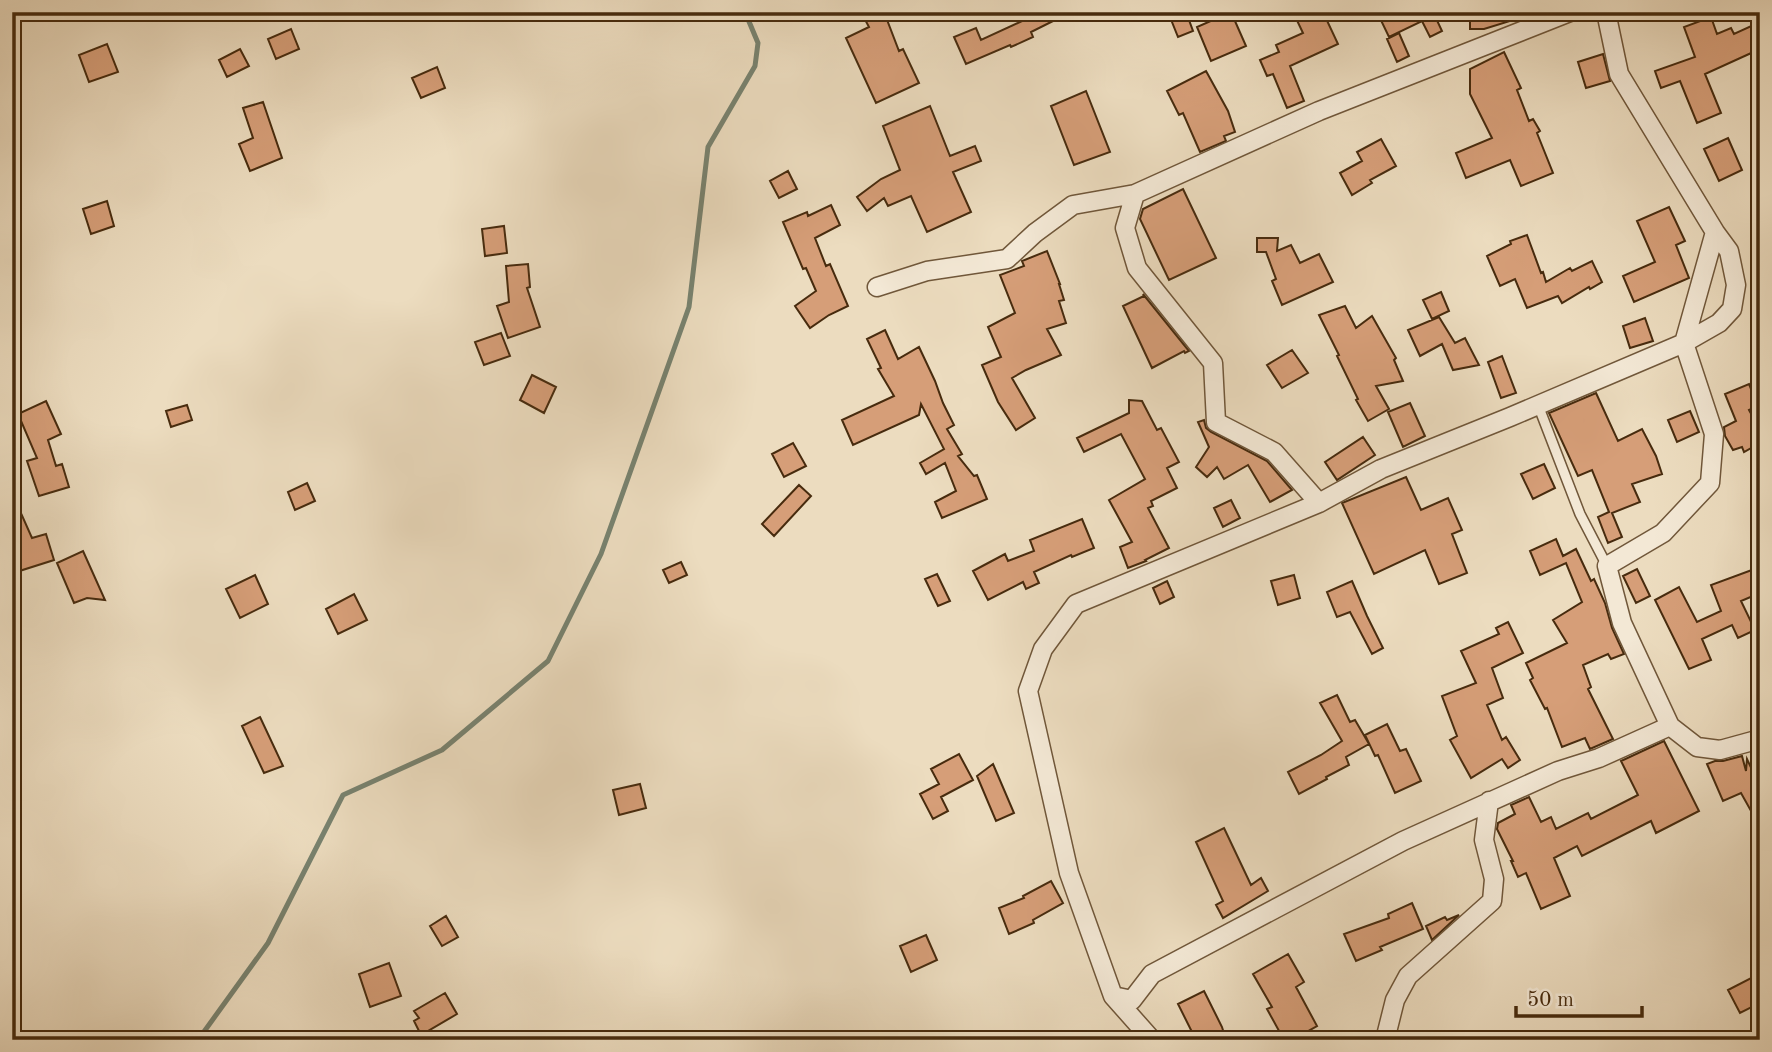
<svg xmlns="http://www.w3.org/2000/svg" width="1772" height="1052" font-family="'Old Standard TT',serif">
	<rect width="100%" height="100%" fill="#ecdcbf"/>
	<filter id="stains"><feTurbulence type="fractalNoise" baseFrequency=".00286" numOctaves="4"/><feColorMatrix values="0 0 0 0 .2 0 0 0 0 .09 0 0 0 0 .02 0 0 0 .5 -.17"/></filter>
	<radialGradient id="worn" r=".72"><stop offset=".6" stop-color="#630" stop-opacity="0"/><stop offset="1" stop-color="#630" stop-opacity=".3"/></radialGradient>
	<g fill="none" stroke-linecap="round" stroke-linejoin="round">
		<path stroke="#78826f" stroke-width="5" d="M198,1040L268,943L343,795L442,750L548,661L601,554L689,307L708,147L755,66L758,43L745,12"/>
	</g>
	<path fill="#d69e78" stroke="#472b0e" stroke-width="2" d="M861,12H884L899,51L903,49L919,83L876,103L846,38L869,27Z
		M1031,12H1071L1031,32L1033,37L1011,47L1010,45L966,64L954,37L976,28L981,40L1033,16Z
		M1168,12H1186L1193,31L1178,37Z
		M1231,12L1246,46L1211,61L1197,27Z
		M1293,12H1323L1338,44L1290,66L1304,101L1287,108L1273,74L1267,76L1260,60L1279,52L1276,45L1303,33Z
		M1377,12H1439L1434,14L1442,31L1430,37L1422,21L1389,37Z
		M1486,12H1529V15L1484,29H1470V16H1488Z
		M1711,17L1717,34L1731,28L1734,34L1760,22V49L1705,74L1721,113L1697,123L1680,81L1661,88L1655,71L1695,57L1684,27Z
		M291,29L299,49L276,59L268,39Z
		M1399,33L1409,56L1397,62L1387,39Z
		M107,44L118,72L89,82L79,55Z
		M240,49L249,66L227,77L219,60Z
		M1504,52L1521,88L1517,90L1529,121L1533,119L1540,131L1537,133L1553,173L1521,186L1510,160L1466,178L1456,153L1492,138L1470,94V69Z
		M1603,54L1610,81L1586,88L1578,62Z
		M437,67L445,88L421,98L412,78Z
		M1206,71L1228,111L1235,132L1224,136L1226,141L1200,152L1183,113L1179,115L1167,91Z
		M1086,91L1110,152L1074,165L1051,106Z
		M263,102L282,158L250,171L239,144L253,138L243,108Z
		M930,106L950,156L975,146L981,161L953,172L971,212L927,232L911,196L888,206L884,198L867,211L857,197L881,179L900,170L883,126Z
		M1728,138L1742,170L1719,181L1704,149Z
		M1381,139L1396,166L1370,180L1372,183L1352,195L1340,173L1362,161L1357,152Z
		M788,171L797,189L779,198L770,181Z
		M1183,189L1216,258L1169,280L1140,219L1143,209Z
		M107,201L114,226L91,234L83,209Z
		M831,205L840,225L815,238L826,266L830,264L848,306L829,315L810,328L795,306L816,291L806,268L803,269L783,222L807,212L808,216Z
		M1669,207L1685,241L1676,245L1689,278L1634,302L1623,276L1655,262L1637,221Z
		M504,226L507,253L485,256L482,229Z
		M1527,235L1541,273L1543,272L1546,282L1570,268L1572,271L1592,261L1602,282L1590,289L1589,287L1562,303L1558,296L1527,308L1515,279L1500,286L1487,256L1511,244L1510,241Z
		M1257,238H1278L1277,251L1291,245L1300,263L1319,254L1333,282L1282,305L1272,281L1276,279L1266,252H1257Z
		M1047,251L1060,284H1059L1064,300L1059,301L1066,323L1047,329L1061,355L1026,370L1012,378L1035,418L1016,430L998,402L982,365L1001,357L988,327L1015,313L1000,275L1024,266L1022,261Z
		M528,264L530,287L527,288L540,327L508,338L497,306L509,302L506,266Z
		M1441,292L1449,311L1432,319L1423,300Z
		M1143,294L1189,351L1185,353L1184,351L1152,368L1123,306L1144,296Z
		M1345,306L1356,328L1372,316L1396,358L1394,360L1403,381L1376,386L1389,409L1368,421L1356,400L1358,399L1337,356L1339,355L1319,315Z
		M1439,317L1455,343L1465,338L1479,365L1453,370L1442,344L1420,356L1408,330Z
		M1645,318L1653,341L1630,348L1623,326Z
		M885,330L898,359L919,347L935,381L943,403L954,425L947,429L962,454L958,456L974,476L977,475L987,499L942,518L935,502L956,491L945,463L926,474L920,463L944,449L921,404L919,415L853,445L842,420L894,396L878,369L881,368L867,339Z
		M501,333L510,356L484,365L475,342Z
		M1292,350L1308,373L1282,388L1267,365Z
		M1502,356L1516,393L1501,398L1488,362Z
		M532,375L556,387L544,413L520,400Z
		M1749,384L1758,406L1749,410L1760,430V443L1744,452L1742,447L1733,450L1725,436L1724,427L1736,421L1725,394Z
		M1596,393L1618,441L1642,429L1656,456L1662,474L1632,484L1640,502L1612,513L1622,537L1608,543L1598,517L1609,512L1592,470L1578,476L1549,413Z
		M1129,400L1142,401L1157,430L1161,428L1179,462L1167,468L1177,488L1151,501L1153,506L1148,508L1169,548L1145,560L1146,561L1128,568L1120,547L1132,542L1109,500L1145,479L1121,434L1084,452L1077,438L1129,413Z
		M46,401L61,434L48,440L56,466L62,464L69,487L39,496L27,461L37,458L18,414Z
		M1410,403L1425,436L1403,447L1388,412Z
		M187,405L192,420L171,427L166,411Z
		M1690,411L1699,432L1677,442L1668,420Z
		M1204,420L1206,428L1211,432L1267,461L1292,490L1270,502L1248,465L1224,479L1217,467L1207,477L1196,467L1209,447L1198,422Z
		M1363,437L1375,455L1337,480L1325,462Z
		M793,443L806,466L784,477L772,454Z
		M1544,464L1555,488L1533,499L1521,474Z
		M1406,477L1421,510L1448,498L1462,530L1452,534L1467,573L1439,584L1425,550L1374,574L1342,503Z
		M307,483L315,501L295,510L288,492Z
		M799,485L811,496L774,536L762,524Z
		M12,493L32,538L46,534L54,560L13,573L14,543L12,544Z
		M1231,500L1240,518L1223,527L1214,508Z
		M1082,519L1094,548L1072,557L1071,555L1034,572L1039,583L1026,589L1023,582L988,600L973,571L1005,554L1008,561L1034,551L1030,540Z
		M1556,539L1563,556L1576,549L1591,581L1594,579L1605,603L1612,628L1624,654L1611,659L1608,654L1583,665L1591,687L1588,689L1613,739L1590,749L1585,738L1562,747L1547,708L1545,709L1530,680L1533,678L1526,663L1567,643L1553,620L1582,602L1566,563L1540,575L1530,551Z
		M83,551L105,600L87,598L74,603L57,563Z
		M681,562L687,575L669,583L663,570Z
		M1760,567V593L1741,601L1755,630L1738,638L1732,625L1702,639L1711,660L1689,669L1655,600L1679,587L1697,622L1721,611L1711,585Z
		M1637,569L1650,596L1636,603L1623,576Z
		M937,574L950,601L938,606L925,579Z
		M255,575L268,604L240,618L226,589Z
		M1294,575L1300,598L1278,605L1271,581Z
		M1167,581L1174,597L1160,604L1153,588Z
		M1352,581L1367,616L1383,648L1372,654L1350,612L1337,617L1327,592Z
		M354,594L367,620L338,634L326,609Z
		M1508,622L1523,653L1492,668L1503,698L1487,705L1502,740L1506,737L1520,760L1508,768L1502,759L1471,778L1450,740L1457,736L1442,696L1476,683L1461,651L1499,634L1496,628Z
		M1337,695L1350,722L1355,720L1369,744L1346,757L1349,765L1326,777L1327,779L1299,794L1288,772L1321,755L1342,741L1320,703Z
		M260,717L283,766L264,773L242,726Z
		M1387,724L1400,751L1406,749L1421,781L1395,793L1378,755L1375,756L1365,735Z
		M1664,741L1699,811L1656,833L1651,821L1582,856L1577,846L1554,858L1570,896L1541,909L1526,873L1518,877L1511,861H1513L1497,829L1498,823L1515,814L1511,805L1529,797L1541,822L1551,817L1556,829L1588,813L1591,819L1638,795L1621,761Z
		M959,754L973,780L941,797L948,811L933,819L920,794L939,784L931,769Z
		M1742,756L1746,771L1747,759L1760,787V827L1741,793L1723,801L1707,764L1715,761H1723Z
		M993,764L1014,813L996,821L977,776Z
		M640,784L646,808L619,815L613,790Z
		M1224,828L1251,885L1261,878L1268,891L1223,918L1216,905L1223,901L1196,842Z
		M1051,881L1063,903L1033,920L1034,923L1009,934L999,908L1024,898L1023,896Z
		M1412,903L1423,929L1380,947L1382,950L1356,961L1344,934L1389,918L1388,914Z
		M1459,915L1432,940L1426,926L1445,917L1447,920Z
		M446,916L458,937L442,946L430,926Z
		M926,935L937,960L911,972L900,946Z
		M1288,954L1304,982L1296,987L1317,1026L1292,1040H1284L1267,1009L1272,1007L1253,974Z
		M389,963L401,996L370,1007L359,974Z
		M1755,976L1760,985V1003L1740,1013L1728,990Z
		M1204,991L1222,1027L1226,1040H1196L1178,1004Z
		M445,993L457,1014L421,1035L414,1021L419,1018L414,1011Z"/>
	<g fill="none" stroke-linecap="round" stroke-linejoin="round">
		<g stroke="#70573a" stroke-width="12">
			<path id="lane" d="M1538,405L1580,514L1607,566"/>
		</g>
		<g stroke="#70573a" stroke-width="21">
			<path id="street" d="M1135,194L1125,228L1137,268L1213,363L1216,422L1274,452L1319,503
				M877,287L927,271L1007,259L1035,233L1073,205L1135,194L1319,111L1570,12
				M1670,726L1622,623L1607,566L1663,533L1710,483L1714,434L1684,343L1719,323L1732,309L1736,285L1729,251L1715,232
				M1113,996L1132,1000L1152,974L1403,841L1558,771L1599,758L1670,726L1697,747L1720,750L1760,739
				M1152,1040L1113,996L1069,873L1028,691L1043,649L1076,604L1319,503L1381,469L1510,417L1684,343L1715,232L1619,74L1606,12
				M1385,1040L1395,1000L1408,976L1492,901L1494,879L1484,840L1489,801"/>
		</g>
		<use href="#lane" stroke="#f3e8d5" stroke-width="9"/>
		<use href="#street" stroke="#f3e8d5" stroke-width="18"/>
	</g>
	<rect width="1772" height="1052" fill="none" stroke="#ecdcbf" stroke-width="42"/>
	<rect x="14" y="14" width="1744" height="1024" fill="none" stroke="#472b0e" stroke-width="3.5"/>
	<rect x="21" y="21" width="1730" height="1010" fill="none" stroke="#472b0e" stroke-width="2"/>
	<path d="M1516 1006v10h126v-10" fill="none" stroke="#472b0e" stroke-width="3.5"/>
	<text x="1527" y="1006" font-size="21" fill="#472b0e" stroke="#f3e8d5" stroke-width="5" paint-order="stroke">50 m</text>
	<rect width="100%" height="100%" filter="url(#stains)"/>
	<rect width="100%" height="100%" fill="url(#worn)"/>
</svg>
